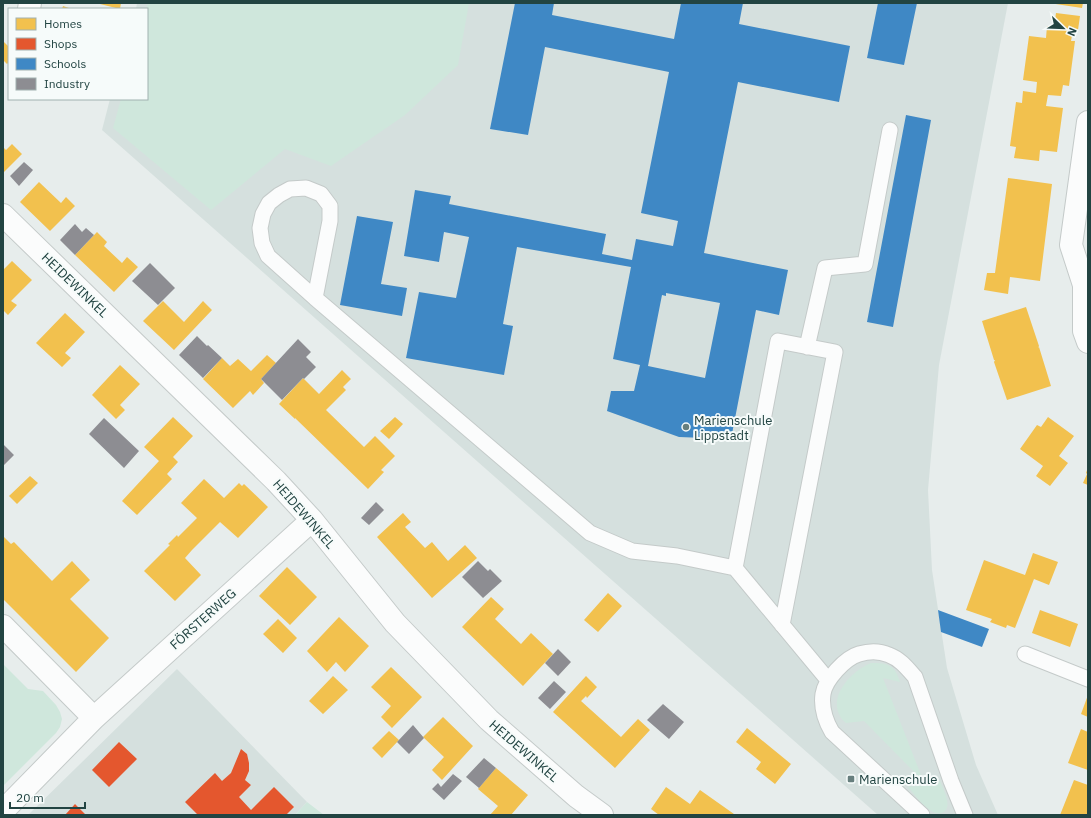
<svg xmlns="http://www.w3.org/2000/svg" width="1091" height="818" font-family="'IBM Plex Sans',sans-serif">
	<rect width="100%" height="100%" fill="#e7edec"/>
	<path fill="#d5e0de" d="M137,3H1008L939,365L928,490L932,570L947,668L976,765L998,815H878L102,130L110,99H147V9H136Z
		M177,669L307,802L295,815H28Z"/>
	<path fill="#cfe7dc" d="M148,3H469L458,65L405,115L331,166L285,149L211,210L113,128L121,99H147L146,9Z
		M871,663C888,663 895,665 900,682L883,678L921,775L940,781C943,789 954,808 942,813C938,814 934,813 930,810C922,805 915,795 908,787L927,785L864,721L846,723C844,721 841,719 840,716C828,695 853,670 871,663Z
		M3,664L28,689L43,691L56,705L60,712L62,719L60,727L56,733L3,786Z
		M307,802L324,815H295Z"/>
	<path fill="#f2c14e" d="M96,3H121L120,9Z
		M1049,3H1083L1082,8Z
		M63,6L72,9H62Z
		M1056,13L1080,16L1078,30H1073L1071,41H1075L1069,86L1063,85L1061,96L1048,95L1046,106L1063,108L1057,152L1040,150L1039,161L1014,158L1016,147L1010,146L1016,102L1022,103L1023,91L1036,93L1037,82L1023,80L1029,36L1046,38L1047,26L1054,27Z
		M3,41L9,47V62L7,64L3,60Z
		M12,144L22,154L3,173V147L6,150Z
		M1008,178L1052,184L1040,281L1010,277L1008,294L984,290L987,273H995Z
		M39,182L61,203L66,197L75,206L50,231L20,202Z
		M97,232L107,242L104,246L122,263L127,257L138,267L114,292L75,255Z
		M12,261L32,280L11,301L17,305L8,315L3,310V270Z
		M163,301L184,322L203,301L212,310L174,350L143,321Z
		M1026,307L1039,346L1038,348L1039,347L1051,386L1007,400L994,362L995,360H994L982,321Z
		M65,313L85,332L65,353L71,358L62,367L36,343Z
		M267,355L276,363L261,379L264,383L253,395L250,391L233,408L203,379L222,358L230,366L238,359L251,371Z
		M120,365L140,384L120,405L125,410L116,419L92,395Z
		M342,370L351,379L343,387L346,390L326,410L364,447L375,436L395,456L381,470L384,472L368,489L295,418V419L279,404L303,378L319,394Z
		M173,417L193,436L173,457L178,462L167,474L172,479L137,515L122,501L159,461L144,447Z
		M395,417L403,424L389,439L380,431Z
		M1048,417L1074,436L1059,456L1068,463L1050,486L1036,476L1043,466L1020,449L1037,425L1041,427Z
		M1088,467V485L1083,483L1087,474L1086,473Z
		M30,476L38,483L17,504L9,496Z
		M204,479L224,498L239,483L242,486L244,484L268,507L238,538L220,522L192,550L185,558L201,575L175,601L144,571L170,545L168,544L177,535L178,537L197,518L181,503Z
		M403,513L411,522L405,527L425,548L432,542L448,561L465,545L477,558L432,598L377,537Z
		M3,536L11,544L14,542L52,581L72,561L90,580L70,599L109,638L76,672L3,599Z
		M1033,553L1058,562L1049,585L1034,579L1015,628L1007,625L1006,628L990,622L992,619L966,610L984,560L1025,575Z
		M287,567L317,597L290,625L259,596Z
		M608,593L622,606L598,632L584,620Z
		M491,597L504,609L495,619L521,644L531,633L553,654L523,686L462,627Z
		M1040,610L1078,624L1070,647L1032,633Z
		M339,617L369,646L345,672L336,662L327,672L307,651Z
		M278,619L297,638L283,653L263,634Z
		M391,667L422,697L392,728L381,717L391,706L371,687Z
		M333,676L348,690L323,714L309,701Z
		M586,676L597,687L587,698L586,696L581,701L621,737L638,719L650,730L615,768L553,712Z
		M1088,695V717L1081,714Z
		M443,717L473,746L442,780L432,770L444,757L423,737Z
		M747,728L791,764L775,784L756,769L761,762L736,742Z
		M1081,729L1088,732V770L1068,763Z
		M389,731L399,740L382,758L372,748Z
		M496,768L528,795L511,815H490L498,806L478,789Z
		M1074,780L1088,785V815H1060Z
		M666,787L690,804L700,790L734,814L733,815H659L651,809Z"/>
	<path fill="#e4572e" d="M119,742L137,759L109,787L92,770Z
		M241,749L247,754L249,763V771L245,780L251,785L239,797L251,810L274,787L294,807L286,815H198L185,802L215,773L222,781L231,773Z
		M75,804L86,815H65Z"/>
	<path fill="#3f88c5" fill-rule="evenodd" d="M515,3H554L552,15L674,39L681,3H743L739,24L850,46L839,102L738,82L704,253L788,270L779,315L756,310L731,439L679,437L607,411L611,391H634L640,365L613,359L631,267L517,247L503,324L513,326L504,375L406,358L419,292L456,298L469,237L444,232L439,262L404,256L415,190L451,196L449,204L606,234L602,254L632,260L636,239L673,246L678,221L641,213L669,72L545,47L528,135L490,129ZM666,293L720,303L705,378L648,366L662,295L666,296Z
		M878,3H917L904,65L867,58Z
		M906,115L931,120L893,327L867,322Z
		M357,216L393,222L381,284L407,288L402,316L340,305Z
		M938,610L989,629L982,647L941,632Z"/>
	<path fill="#8d8d92" d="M24,162L33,170L19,186L10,176Z
		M75,224L82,232L86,228L94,235L75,255L60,240Z
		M150,263L175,288L158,305L132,281Z
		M197,336L207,346L208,345L222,358L203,378L179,355Z
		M298,339L311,352L306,357L316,367L304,379L303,378L282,400L261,379Z
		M104,418L139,451L124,468L89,434Z
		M3,444L14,455L3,466Z
		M376,502L384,510L369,525L361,518Z
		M478,561L488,571L490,569L502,581L483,598L462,577Z
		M558,649L571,662L558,676L545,663Z
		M554,681L566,692L550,709L538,698Z
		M663,704L684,722L669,739L647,720Z
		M413,725L424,738L409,754L397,742Z
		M484,758L496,768L479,788L466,777Z
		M453,774L462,781L444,800L432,789L438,783L441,787Z"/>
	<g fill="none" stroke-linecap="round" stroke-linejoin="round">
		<g stroke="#c4cac9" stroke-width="17">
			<path id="service" d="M315,298L330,221V206L321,194L306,188L290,189L279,195L269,203L263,214L260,228L262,243L268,256L315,298L590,533L632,551L677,556L735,568L828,680
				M807,347L825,268L865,264L890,130
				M735,568L778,341L835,352L782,625
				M1025,654L1088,679
				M922,815L832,732C825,720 821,708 823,694C825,680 845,658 859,654C869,651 880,651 889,655C900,659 907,668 915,677L951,781L965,815"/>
		</g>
		<g stroke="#c4cac9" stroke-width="24">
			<path id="minor" d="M29,9L30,3
				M1088,122L1071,245L1084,285V331L1088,342
				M3,215L276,481L312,520L395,623L489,720L576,796L602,815
				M3,626L94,718
				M3,811L94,718L312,520"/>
		</g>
		<use href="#service" stroke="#fbfcfc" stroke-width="15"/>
		<use href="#minor" stroke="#fbfcfc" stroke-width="22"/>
	</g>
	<g fill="#677f7e" stroke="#f6fbfa" stroke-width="1.5">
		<circle cx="686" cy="427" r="4"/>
		<rect x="847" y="775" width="8" height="8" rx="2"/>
	</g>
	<g text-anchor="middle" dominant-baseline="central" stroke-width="4" stroke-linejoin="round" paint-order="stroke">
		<g font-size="13" fill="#224442" stroke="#f6fbfa">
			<text transform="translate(75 285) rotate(44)">HEIDEWINKEL</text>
			<text transform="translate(304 514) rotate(49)">HEIDEWINKEL</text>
			<text transform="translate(203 619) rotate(-42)">FÖRSTERWEG</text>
			<text transform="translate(524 751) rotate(41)">HEIDEWINKEL</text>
		</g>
		<g font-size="13" fill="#224442" stroke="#f6fbfa" text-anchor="start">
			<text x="694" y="420">Marienschule<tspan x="694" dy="15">Lippstadt</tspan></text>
			<text x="859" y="779">Marienschule</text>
		</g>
	</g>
	<rect width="1091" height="818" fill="none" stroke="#224442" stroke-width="8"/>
	<rect x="8" y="8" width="140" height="92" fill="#f6fbfa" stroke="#a1b2b0"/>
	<rect x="16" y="18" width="20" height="12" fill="#f2c14e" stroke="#a1b2b0"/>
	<text x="44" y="28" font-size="12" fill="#224442">Homes</text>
	<rect x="16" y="38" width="20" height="12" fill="#e4572e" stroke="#a1b2b0"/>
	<text x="44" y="48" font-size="12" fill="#224442">Shops</text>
	<rect x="16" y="58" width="20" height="12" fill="#3f88c5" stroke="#a1b2b0"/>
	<text x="44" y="68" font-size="12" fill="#224442">Schools</text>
	<rect x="16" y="78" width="20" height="12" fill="#8d8d92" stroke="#a1b2b0"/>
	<text x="44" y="88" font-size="12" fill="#224442">Industry</text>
	<g transform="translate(1063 28) rotate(113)" stroke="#f6fbfa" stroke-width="3" paint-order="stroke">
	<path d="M0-3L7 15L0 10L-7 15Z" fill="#224442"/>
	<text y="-6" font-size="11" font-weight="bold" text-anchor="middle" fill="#224442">N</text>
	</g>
	<path d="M10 802v6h75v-6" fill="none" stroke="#224442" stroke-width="2"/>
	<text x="16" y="802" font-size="12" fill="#224442" stroke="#f6fbfa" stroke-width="3" paint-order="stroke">20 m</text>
</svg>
